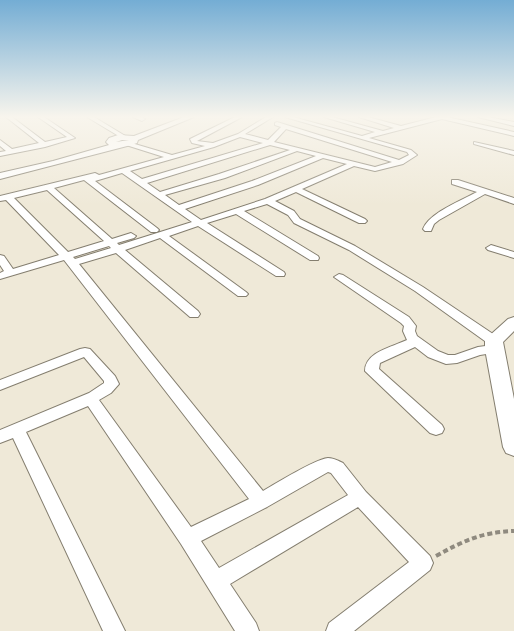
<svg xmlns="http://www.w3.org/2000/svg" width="514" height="631" font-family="'PT Sans Narrow',sans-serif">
	<rect width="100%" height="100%" fill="#efe9d8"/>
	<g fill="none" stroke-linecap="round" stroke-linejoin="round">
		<g stroke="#847e6f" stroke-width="2">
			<path id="street" d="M6,117H12L45,142L67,137L38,117H44L75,138L45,147L0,156V152L6,151L0,146V140L12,149L39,143Z
				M87,117H94L127,137L122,138Z
				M133,117H141L145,119L142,121Z
				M235,117H242L197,141L213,143L238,134L266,117H273L245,134L268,140L281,127L275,125V123L277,122L399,160L409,155L407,152L285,117H293L362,136L375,132L324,117H332L383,131L394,128L359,117H368L401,126L436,117H447L514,132V136L442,119L369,138L411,150L417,155L403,164L375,171L354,166L302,189L365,219L367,221L365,223H359L296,192L275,201L294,211L300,219L355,246L423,287L499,338L500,341L499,344L494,345L499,346L501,349L499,352L480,355L457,363L446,364L428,357L415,347L380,363L379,369L442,425L444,429L442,433L436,435L430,433L365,371C365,352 392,347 407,340L403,331L404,326L401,323L334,277L339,274L343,275L409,317L416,326L415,331L417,336L438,351L448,355H455L478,347L493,345L489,344L415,291L349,250L294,223L288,215L267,204L244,211L318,256L319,258L318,260H310L236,214L207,223L284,272L285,274L284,276H276L198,226L169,236L246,292L248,294L246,296H238L160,238L125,250L198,311L200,314L198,317H190L116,253L79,264L263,491C277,483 315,459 328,458C333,458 339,461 343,463L366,492L430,556L433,563L430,570L354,631H326L329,623L409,562L358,507L230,584L256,623L259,631H235L181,544L88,406L26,432L125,631H103L13,438L0,443V430L89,393L104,383V381L84,357L0,390V380L80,349L85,348L90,349L115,376L119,384L111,393L99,400L191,527L249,499L64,260L0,279V273L4,271L0,265V255L4,256L13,269L59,255L6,200L0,201V196L95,173L99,175L164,157L126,145L125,144L128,142L172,155L205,146L192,143L190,139ZM286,129L392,162L375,167L274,142ZM240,137L263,143L142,179L130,171L214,147ZM270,145L290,150L219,174L160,192L147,183ZM297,151L316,156L252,181L179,205L165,195L225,178ZM323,158L347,164L265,199L201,220L185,209L258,185ZM122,173L192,222L119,245L117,243L134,238L136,236L131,233L112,239L54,188L84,180L151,232H157L159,230L157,228L95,181ZM47,190L104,241L68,252L14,198ZM109,246L111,248L75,259L73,257ZM328,472L331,473L348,495L219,568L201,541L267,507Z
				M478,117H488L514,122V126Z
				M474,142L514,151V155L474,144Z
				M452,180H458L514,198V204L485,194L439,220L434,224L431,231H425L423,229C429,213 462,200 477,192L452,184Z
				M491,245L514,252V258L488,250L486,248Z"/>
		</g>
		<g stroke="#847e6f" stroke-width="2">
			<path id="secondary" d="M184,117H194L138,140L137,143L131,145L0,179V173L53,161L109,145L106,142L109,138L118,135L134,136ZM122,140H129L116,142Z
				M514,317V331L503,342L514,399V456L506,453L503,447L485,349V341L488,337L508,319Z"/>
		</g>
		<path stroke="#8f8a7f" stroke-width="4" stroke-dasharray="5 3" stroke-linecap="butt" d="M436,556C463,541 482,532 514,531"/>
		<use href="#street" fill="#fff" fill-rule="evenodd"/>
		<use href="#secondary" fill="#fff" fill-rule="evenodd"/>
	</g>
	<linearGradient id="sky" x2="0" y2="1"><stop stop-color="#74add4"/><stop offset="0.57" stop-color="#f8f5ed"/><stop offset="1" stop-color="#f8f5ed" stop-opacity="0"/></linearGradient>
	<rect width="514" height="205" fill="url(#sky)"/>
</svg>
